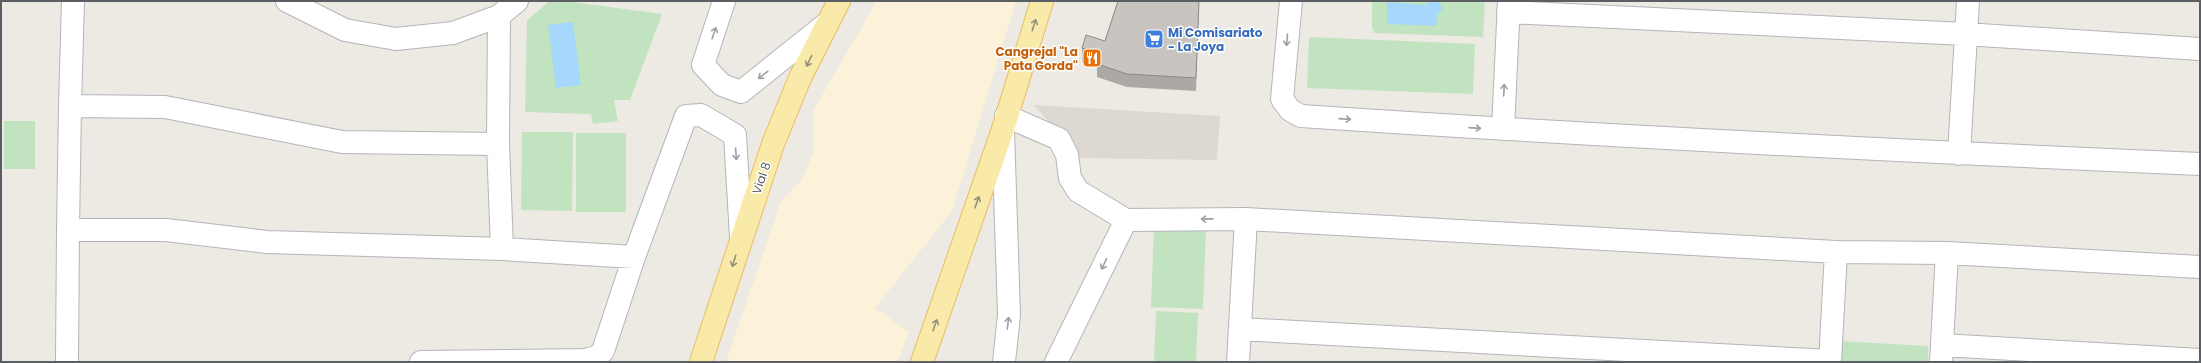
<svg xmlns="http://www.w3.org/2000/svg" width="2201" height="363" font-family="Poppins,sans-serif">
	<rect width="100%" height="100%" fill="#edeae3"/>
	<path fill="#fcf2d9" d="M877,1H1016L952,211L875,308L909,332L897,362H726L781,202L803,178L813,154L814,109Z"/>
	<path fill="#ddd9d1" d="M1034,105L1220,116L1217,160L1070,158L1064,139Z"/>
	<path fill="#c2e3c0" d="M550,1H564L662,14L630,100H614L618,121L593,124L591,114L525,112L527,20Z
		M1372,1H1485L1483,37L1375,33L1372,28Z
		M1309,37L1475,44L1473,94L1307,88Z
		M4,121H35V169H4Z
		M522,132H573L572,211L521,210Z
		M576,133H626V212H576Z
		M1154,226L1206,228L1203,309L1151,307Z
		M1156,311L1198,313L1196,362H1154Z
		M1838,341L1928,346V362H1837Z"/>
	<path fill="#a5d8fa" d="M1428,1H1438L1443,8L1437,16L1436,26L1387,24V2L1426,5Z
		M573,22L581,85L556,88L548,25Z"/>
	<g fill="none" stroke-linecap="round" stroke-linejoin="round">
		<g stroke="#b3b5b9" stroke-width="24">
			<path id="minor" d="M73,1L70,106L165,107L342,142L498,144L499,16
				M287,1L345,30L396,39L453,33L499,16L517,1
				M724,1L703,65L722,85L741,92L826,24
				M1291,1L1282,99L1290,110L1301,116C1600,136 1900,151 2200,164
				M1508,12L1965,34L2200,49
				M1006,116L1059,139L1067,155L1070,178L1078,191L1126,220
				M1503,129L1509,1
				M1003,130L1009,315L1004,362
				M498,144L502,249L634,257
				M1959,154L1968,1
				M68,230L70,106
				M1947,253L2200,267
				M1240,329L1830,361
				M1942,345L2200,360
				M67,362L68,230H166L267,242L502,249
				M421,362L585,360L597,357L603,351L634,257L686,116L701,115L735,135L741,237
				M1056,362L1126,220L1246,219L1836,252
				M1238,362L1246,219
				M1830,362L1836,252L1947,253L1941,362"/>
		</g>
		<g stroke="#e9bd5f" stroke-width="24">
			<path id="major" d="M701,362L773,144L800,78L839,1
				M922,362L1003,129L1042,1"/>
		</g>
		<use href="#minor" stroke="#fff" stroke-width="22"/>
		<use href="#major" stroke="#faeaaa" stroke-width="22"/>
	</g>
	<path fill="#aca9a5" d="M1118,1H1199L1196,91L1127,87L1097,77V67L1082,62V48L1105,41Z"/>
	<path fill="#c8c5c0" stroke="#8c8a86" d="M1118,1H1199L1196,78L1127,74L1097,64L1100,54L1082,48L1086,35L1105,41Z"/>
	<defs><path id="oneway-shaft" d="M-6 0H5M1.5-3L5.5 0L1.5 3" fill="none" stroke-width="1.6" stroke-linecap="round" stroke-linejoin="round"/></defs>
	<g stroke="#93907c">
		<use href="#oneway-shaft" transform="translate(1034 25) rotate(-72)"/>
		<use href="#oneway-shaft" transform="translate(809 61) rotate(116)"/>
		<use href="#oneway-shaft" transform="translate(977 202) rotate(-71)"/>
		<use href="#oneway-shaft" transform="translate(734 261) rotate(107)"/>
		<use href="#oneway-shaft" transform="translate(935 325) rotate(-71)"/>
	</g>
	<g stroke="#9d9fa1">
		<use href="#oneway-shaft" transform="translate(714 33) rotate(-71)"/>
		<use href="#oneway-shaft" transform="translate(1287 40) rotate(95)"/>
		<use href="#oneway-shaft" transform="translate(763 75) rotate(142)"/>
		<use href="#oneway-shaft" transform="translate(1504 90) rotate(-87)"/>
		<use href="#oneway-shaft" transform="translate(1345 119) rotate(4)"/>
		<use href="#oneway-shaft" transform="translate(1475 128) rotate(4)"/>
		<use href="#oneway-shaft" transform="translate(736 154) rotate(86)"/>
		<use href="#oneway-shaft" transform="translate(1207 219) rotate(179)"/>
		<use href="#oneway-shaft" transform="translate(1104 264) rotate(116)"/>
		<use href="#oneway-shaft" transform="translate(1008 323) rotate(-84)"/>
	</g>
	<defs>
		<g id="supermarket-square" transform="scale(1)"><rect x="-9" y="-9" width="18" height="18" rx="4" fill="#3f7fe0" stroke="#fff"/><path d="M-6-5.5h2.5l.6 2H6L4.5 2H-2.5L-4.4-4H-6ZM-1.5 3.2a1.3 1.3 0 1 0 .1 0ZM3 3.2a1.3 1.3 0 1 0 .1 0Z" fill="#fff"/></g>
		<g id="restaurant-square" transform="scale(1)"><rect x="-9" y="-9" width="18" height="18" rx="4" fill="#e8710a" stroke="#fff"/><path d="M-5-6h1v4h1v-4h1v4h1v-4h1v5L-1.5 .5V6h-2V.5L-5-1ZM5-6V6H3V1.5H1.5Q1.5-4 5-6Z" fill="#fff"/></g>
	</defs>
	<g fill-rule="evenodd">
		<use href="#supermarket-square" x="1154" y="39"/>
		<use href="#restaurant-square" x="1092" y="58"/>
	</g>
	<g text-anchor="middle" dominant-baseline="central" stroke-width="3" stroke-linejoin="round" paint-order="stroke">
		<g font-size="12" font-weight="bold" fill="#366cbe" stroke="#fff" text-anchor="start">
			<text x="1168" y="32">Mi Comisariato<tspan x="1168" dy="14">- La Joya</tspan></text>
		</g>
		<g font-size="12" font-weight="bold" fill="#c56008" stroke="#fff" text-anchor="end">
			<text x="1078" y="51">Cangrejal "La<tspan x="1078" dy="14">Pata Gorda"</tspan></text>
		</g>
		<g font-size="12" fill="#5b5f63" stroke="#fff">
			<text transform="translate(761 178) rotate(-71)">Vial 8</text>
		</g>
	</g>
	<rect width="2201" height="363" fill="none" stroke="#5b5f63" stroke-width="4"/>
</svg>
